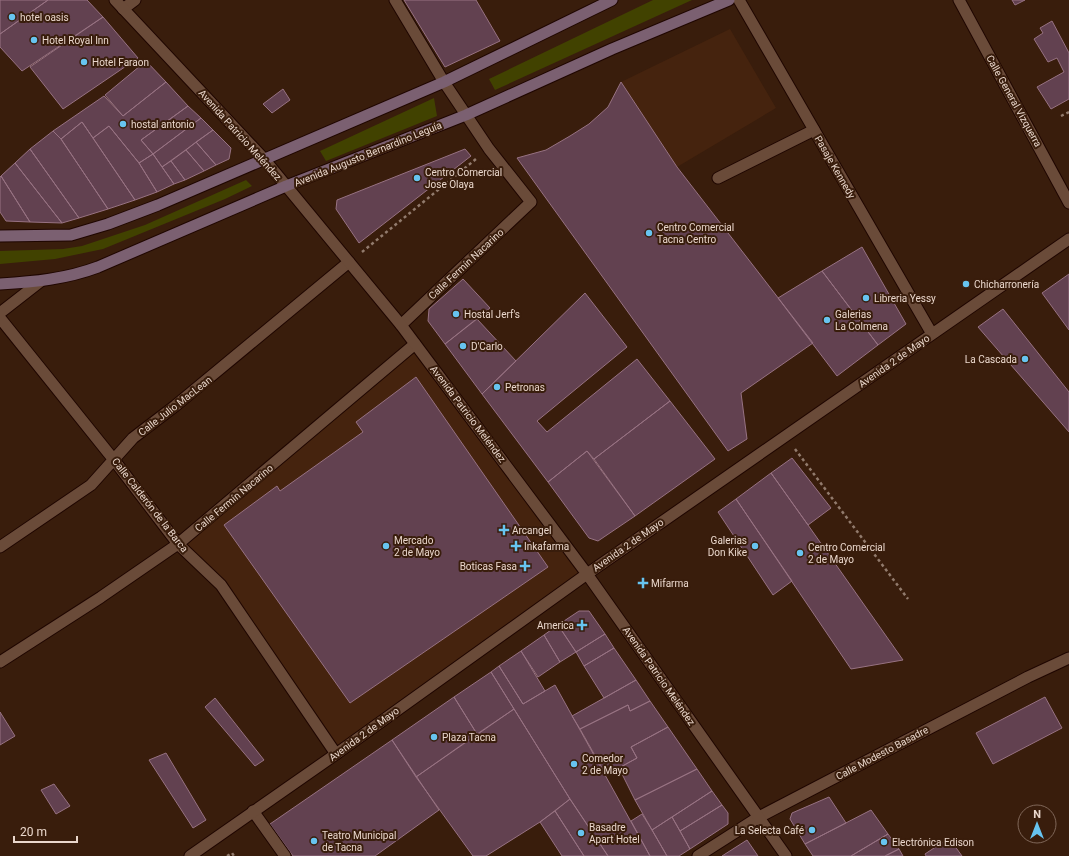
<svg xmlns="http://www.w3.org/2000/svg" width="1069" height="856" font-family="Roboto,sans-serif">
	<rect width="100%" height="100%" fill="#391d0c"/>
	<path fill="#45230e" d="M730,29L776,108L677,167L621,82Z
		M415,344L587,574L336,754L221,585L178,544Z"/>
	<path fill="#414200" d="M653,0H692L495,90L489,79Z
		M434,98L437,116L326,161L320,151Z
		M246,180L252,186L225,199L103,249L55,259L0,264V251L63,249L82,246L145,225Z"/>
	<path fill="#624150" stroke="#977282" d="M0,0H48L0,34Z
		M48,0H87L103,17L22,71L0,47V34Z
		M404,0H476L500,41L445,67Z
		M1012,0H1025L1015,5Z
		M103,17L138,58L63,109L30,67Z
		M1052,21L1069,53V99L1051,109L1037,87L1064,72L1057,58L1048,62L1034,39L1043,33L1040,28Z
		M146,61L166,82L123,116L105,95Z
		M166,82L188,106L141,140L153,154L139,163L109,126L93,138L82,122L61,139L53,131L104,96L123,116Z
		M621,82L677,167L813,343L741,393L747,439L728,451L517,158L546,150L570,136L589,124L608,107Z
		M283,89L290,100L272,113L263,104Z
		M188,106L201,118L153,154L141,140Z
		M201,118L213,130L162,167L153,154Z
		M82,122L135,200L108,209L61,139Z
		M109,126L139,163L157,192L135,200L93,138Z
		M213,130L231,148L229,159L216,165L196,142Z
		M53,131L61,139L108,209L79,218L30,149Z
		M196,142L216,165L204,171L186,150Z
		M30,149L79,218L62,223L15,163Z
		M465,149L471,156L359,243L336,209L337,200Z
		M186,150L204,171L185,180L171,161Z
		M153,154L174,184L157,192L139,163Z
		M171,161L185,180L174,184L162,167Z
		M15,163L62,223L30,222L1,176Z
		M1,176L30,222L6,221L0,212V177Z
		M862,247L906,324L878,345L822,271Z
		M822,271L878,345L837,376L778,298Z
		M1069,274V330L1042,293Z
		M463,279L490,308L445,344L428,321L429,309Z
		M585,293L627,347L537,421L547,432L637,359L670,401L594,459L587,451L548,482L482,394Z
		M1003,309L1069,392V432L978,327Z
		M477,319L516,361L482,394L445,344Z
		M416,377L548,567L350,703L224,525L277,486L280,491L363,432L356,422Z
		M670,401L715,459L635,516L594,459Z
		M587,451L635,516L598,541L589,538L548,482Z
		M792,458L831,508L808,525L771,473Z
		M771,473L808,525L903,660L851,669L736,499Z
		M736,499L792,581L773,595L718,512Z
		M579,611H589L605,634L576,652L558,625Z
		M558,625L576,652L560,662L544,635Z
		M605,634L614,648L584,666L576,652Z
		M544,635L560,662L538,677L521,651Z
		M614,648L636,680L604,698L584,666Z
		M521,651L545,691L523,704L499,666Z
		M499,666L523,704L555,685L650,856H608L570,799L491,672Z
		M491,672L514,709L477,734L454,697Z
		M636,680L650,701L630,711L628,705L580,729L572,716Z
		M454,697L477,734L416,777L392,740Z
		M1045,697L1062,728L993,764L976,733Z
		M215,698L264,760L255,766L205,707Z
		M650,701L668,727L631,747L637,758L606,775L580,729L628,705L630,711Z
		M514,709L570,799L540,822L486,856H473L416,777Z
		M0,712L15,736L0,745Z
		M668,727L697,769L635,800L619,768L637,758L631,747Z
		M392,740L439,810L375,856H293L270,824Z
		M166,753L206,820L193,828L149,760Z
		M697,769L712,791L652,830L635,800Z
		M54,784L70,806L56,814L41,790Z
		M712,791L722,805L680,831L672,817Z
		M829,797L846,823L805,844L790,819L792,813Z
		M570,799L608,856H584L555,811Z
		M722,805L728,813V824L690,849L680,831Z
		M871,810L888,834L851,856H813L805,844Z
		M555,811L584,856H562L540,822Z
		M642,814L652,830L667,856H650L631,821Z
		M672,817L690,849L679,856H667L652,830Z
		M888,834L899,849L885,856H851Z
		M949,838L962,856H926L925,854Z
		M747,840L758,856H722Z
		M899,849L903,856H885Z"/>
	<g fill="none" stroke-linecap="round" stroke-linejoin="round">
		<g stroke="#1f0600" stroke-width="13">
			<path id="service" d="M718,178L814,130"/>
		</g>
		<g stroke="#1f0600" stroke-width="13">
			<path id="pedestrian" d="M253,811L285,856"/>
		</g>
		<g stroke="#1f0600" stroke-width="13">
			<path id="minor" d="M395,0L444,82L489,149L531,202L401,325
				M739,0L932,334
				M959,0L1069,203
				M123,9L135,0
				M0,313L41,281
				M0,318L114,460L178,544L221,585L336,754
				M0,547L91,485L133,438L175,406L349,262
				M587,574L1069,239
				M0,662L101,597L178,544L415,344
				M698,856L759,817L1028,677L1069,658"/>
		</g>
		<g stroke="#1f0600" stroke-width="13">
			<path id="tertiary" d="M115,0L264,159L401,325L587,574L786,856
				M190,856L336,754L587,574"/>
		</g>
		<g stroke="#1f0600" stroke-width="13">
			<path id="secondary" d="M0,236L71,235L108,224L158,205L444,82L612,0
				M0,284C34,282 66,279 98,267L286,186L466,115L612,49L729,0"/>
		</g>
		<path stroke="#927b6d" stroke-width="2.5" stroke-dasharray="3 3" stroke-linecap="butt" d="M1061,116L1069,112
			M362,252L476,159
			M795,449L908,599
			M227,856L232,853L234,856"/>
		<use href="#service" stroke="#6a4b39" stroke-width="11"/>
		<use href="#pedestrian" stroke="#6a4b39" stroke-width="11"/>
		<use href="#minor" stroke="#6a4b39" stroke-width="11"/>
		<use href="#tertiary" stroke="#6a4b39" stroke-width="11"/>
		<use href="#secondary" stroke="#7b6071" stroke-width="11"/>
	</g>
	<g fill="#67c4f0" stroke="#391d0c" stroke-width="1.5">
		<circle cx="12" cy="17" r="4"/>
		<circle cx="34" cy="40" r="4"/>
		<circle cx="84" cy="62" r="4"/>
		<circle cx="123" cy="124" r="4"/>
		<circle cx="417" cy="178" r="4"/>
		<circle cx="649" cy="233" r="4"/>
		<circle cx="966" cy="284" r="4"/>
		<circle cx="866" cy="298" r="4"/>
		<circle cx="456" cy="314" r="4"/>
		<circle cx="827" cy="320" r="4"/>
		<circle cx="463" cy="346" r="4"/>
		<circle cx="1025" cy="359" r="4"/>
		<circle cx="497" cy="387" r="4"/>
		<path d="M502 524h4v4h4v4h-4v4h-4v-4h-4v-4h4z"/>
		<circle cx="386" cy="546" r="4"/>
		<path d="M514 540h4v4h4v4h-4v4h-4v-4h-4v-4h4z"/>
		<circle cx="755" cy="546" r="4"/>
		<circle cx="800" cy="553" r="4"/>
		<path d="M523 560h4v4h4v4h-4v4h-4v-4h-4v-4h4z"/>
		<path d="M641 577h4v4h4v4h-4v4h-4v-4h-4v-4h4z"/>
		<path d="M580 619h4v4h4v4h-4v4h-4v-4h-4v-4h4z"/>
		<circle cx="434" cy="737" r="4"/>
		<circle cx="574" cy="764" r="4"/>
		<circle cx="812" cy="830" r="4"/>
		<circle cx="581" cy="833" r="4"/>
		<circle cx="314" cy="841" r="4"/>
		<circle cx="884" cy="842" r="4"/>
	</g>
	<g text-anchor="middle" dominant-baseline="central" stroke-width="4" stroke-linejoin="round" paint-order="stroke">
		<g font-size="10" fill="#ead7cc" stroke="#391d0c" text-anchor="start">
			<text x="20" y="17">hotel oasis</text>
			<text x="42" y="40">Hotel Royal Inn</text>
			<text x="92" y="62">Hotel Faraon</text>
			<text x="131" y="124">hostal antonio</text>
			<text x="425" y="172">Centro Comercial<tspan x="425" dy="12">Jose Olaya</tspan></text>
			<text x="657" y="227">Centro Comercial<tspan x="657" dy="12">Tacna Centro</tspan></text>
			<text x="974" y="284">Chicharronería</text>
			<text x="874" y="298">Libreria Yessy</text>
			<text x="464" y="314">Hostal Jerf's</text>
			<text x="835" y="314">Galerias<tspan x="835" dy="12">La Colmena</tspan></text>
			<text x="471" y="346">D'Carlo</text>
			<text x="1017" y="359" text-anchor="end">La Cascada</text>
			<text x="505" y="387">Petronas</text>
			<text x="512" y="530">Arcangel</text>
			<text x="394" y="540">Mercado<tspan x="394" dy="12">2 de Mayo</tspan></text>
			<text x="747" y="540" text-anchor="end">Galerias<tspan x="747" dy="12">Don Kike</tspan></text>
			<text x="524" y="546">Inkafarma</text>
			<text x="808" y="547">Centro Comercial<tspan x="808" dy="12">2 de Mayo</tspan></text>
			<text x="517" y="566" text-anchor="end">Boticas Fasa</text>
			<text x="651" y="583">Mifarma</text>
			<text x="574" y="625" text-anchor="end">America</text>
			<text x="442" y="737">Plaza Tacna</text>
			<text x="582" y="758">Comedor<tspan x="582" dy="12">2 de Mayo</tspan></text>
			<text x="589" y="827">Basadre<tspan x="589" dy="12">Apart Hotel</tspan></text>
			<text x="804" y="830" text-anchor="end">La Selecta Café</text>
			<text x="322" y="835">Teatro Municipal<tspan x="322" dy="12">de Tacna</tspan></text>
			<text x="892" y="842">Electrónica Edison</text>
		</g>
		<g font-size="10" fill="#ead7cc" stroke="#391d0c">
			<text transform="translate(1014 101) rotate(61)">Calle General Vizquerra</text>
			<text transform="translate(240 135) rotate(48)">Avenida Patricio Meléndez</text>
			<text transform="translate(368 154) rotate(-22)">Avenida Augusto Bernardino Leguía</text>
			<text transform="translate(835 167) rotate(60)">Pasaje Kennedy</text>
			<text transform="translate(466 264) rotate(-43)">Calle Fermín Nacarino</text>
			<text transform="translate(894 361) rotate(-35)">Avenida 2 de Mayo</text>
			<text transform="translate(175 406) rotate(-38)">Calle Julio MacLean</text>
			<text transform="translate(468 414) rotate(53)">Avenida Patricio Meléndez</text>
			<text transform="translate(234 498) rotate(-40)">Calle Fermín Nacarino</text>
			<text transform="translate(150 505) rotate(52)">Calle Calderón de la Barca</text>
			<text transform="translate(628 545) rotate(-35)">Avenida 2 de Mayo</text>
			<text transform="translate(659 676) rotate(55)">Avenida Patricio Meléndez</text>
			<text transform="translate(364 734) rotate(-36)">Avenida 2 de Mayo</text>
			<text transform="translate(882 753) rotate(-28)">Calle Modesto Basadre</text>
		</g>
	</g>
	<g transform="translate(1037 824)"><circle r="19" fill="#391d0c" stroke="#806759"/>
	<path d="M0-3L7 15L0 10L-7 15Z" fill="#67c4f0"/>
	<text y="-6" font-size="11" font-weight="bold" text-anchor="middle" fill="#ead7cc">N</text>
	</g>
	<path d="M14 836v6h63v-6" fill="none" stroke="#ead7cc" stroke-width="2"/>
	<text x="20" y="836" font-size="12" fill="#ead7cc" stroke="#391d0c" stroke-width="3" paint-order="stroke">20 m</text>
</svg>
